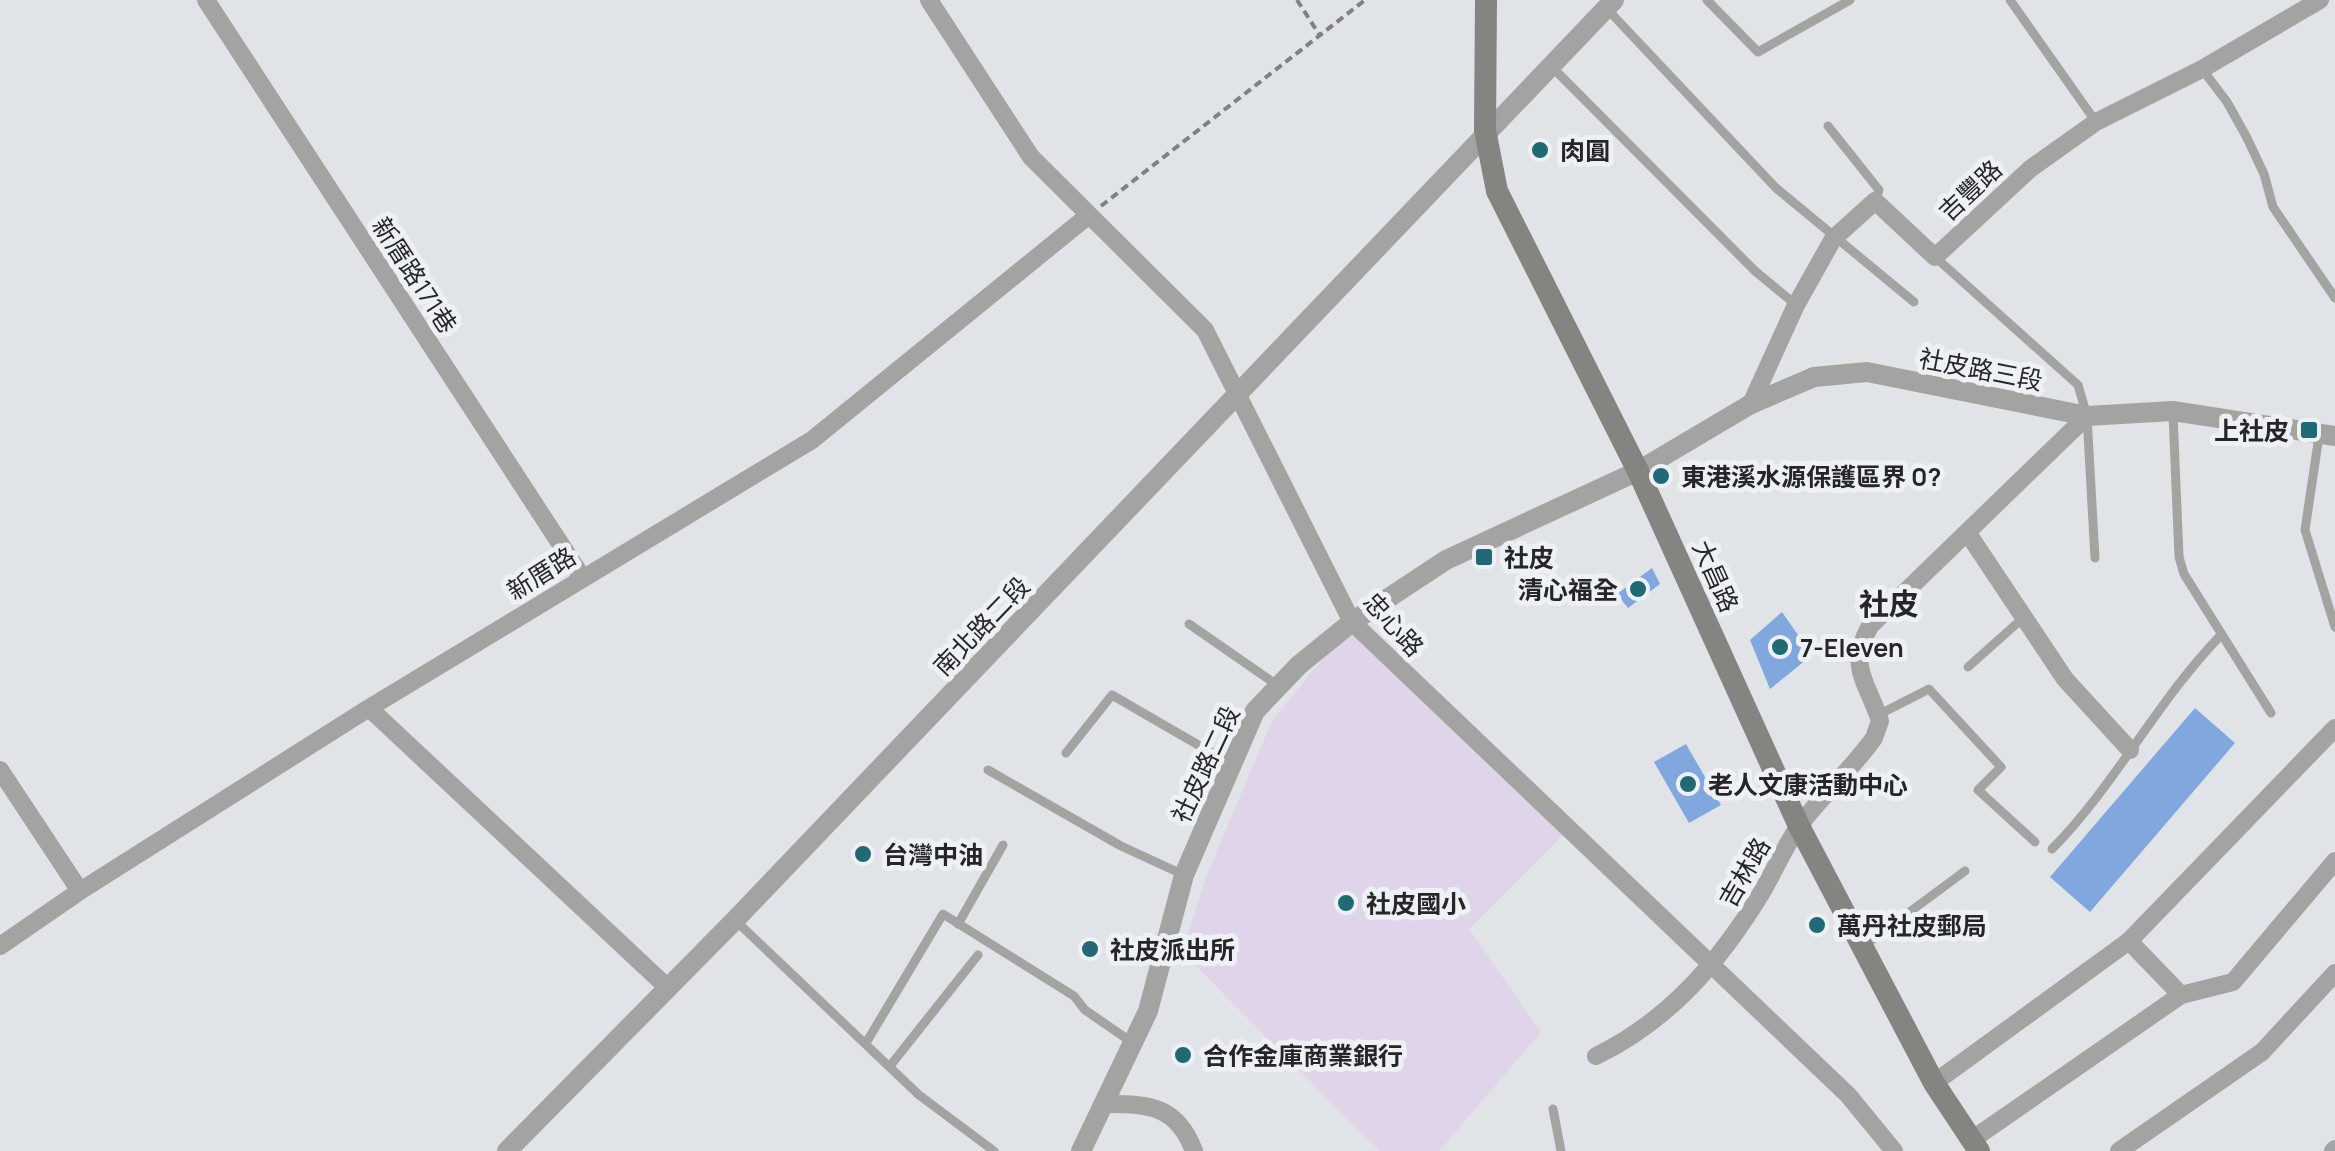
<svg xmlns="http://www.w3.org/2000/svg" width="2335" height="1151" font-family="Manrope,'Noto Sans TC',sans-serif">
	<rect width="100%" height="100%" fill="#e0e3e8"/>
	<path fill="#e0d4e8" d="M1356,618L1572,826L1469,929L1541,1032L1439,1151H1380L1182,952L1206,877L1272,721Z"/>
	<path fill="#81a8de" d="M1652,568L1660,584L1628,608L1617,594Z
		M1782,612L1812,655L1770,689L1750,640Z
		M2195,708L2235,743L2090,912L2050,877Z
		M1686,744L1721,805L1689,823L1654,762Z"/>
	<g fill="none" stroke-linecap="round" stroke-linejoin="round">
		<path stroke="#7f8185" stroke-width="4" stroke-dasharray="8 5" stroke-linecap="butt" d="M1297,0L1319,34
			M1101,206L1365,0"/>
		<path stroke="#a3a4a1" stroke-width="9" d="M1707,0L1758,52L1850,0
			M2010,0L2096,122
			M1608,10L1776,188L1914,302
			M1552,67L1755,271L1795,304
			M2202,69L2227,102L2246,136L2264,174L2273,207L2335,298
			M1828,126L1879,190L1875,201
			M1935,257L2078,385L2087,416L2095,558
			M2173,414L2179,557L2184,574L2271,713
			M2319,436L2305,530L2335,627
			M1189,624L1277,685
			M1968,667L2023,618
			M1878,715L1929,689L2001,767L1978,790L2035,842
			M1066,753L1112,695L1231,764
			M988,770L1121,846L1184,875
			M2052,849C2116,784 2157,701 2221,635
			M737,922L919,1095L994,1151
			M958,924L1003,845
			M1865,945L1965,871
			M866,1043L943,914L1074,996L1085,1010L1133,1043
			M890,1066L978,955
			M1553,1109L1561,1151"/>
		<path stroke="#a3a4a1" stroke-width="18" d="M206,0L582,577
			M929,0L1031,157L1205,330L1352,622L1848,1095L1894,1151
			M1751,404L1796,305L1833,239L1875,201L1935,257L2030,169L2096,122L2202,69L2320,0
			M1969,535L2065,679L2130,750
			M369,708L668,988
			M0,770L80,891
			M2129,941L2181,995
			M0,946L80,891L369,708L812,440L1089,215
			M1596,1056C1670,1020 1720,961 1762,892C1775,870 1785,845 1800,825C1823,794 1852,769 1874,738L1880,721C1867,681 1847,667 1870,626L2087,416
			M1934,1083L2129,941L2335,728
			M1107,1104C1150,1104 1177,1106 1194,1151
			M1973,1139L2181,995L2233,982L2335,861
			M2119,1151L2262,1052L2335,973
			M2333,1151L2335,1149"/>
		<path stroke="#a3a4a1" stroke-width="20" d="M507,1151L735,920L1614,0
			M1081,1151L1148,1011L1184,875L1255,711L1299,665L1352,622L1446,560L1638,471L1751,404L1814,377L1867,372L2087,416L2173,411L2335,436"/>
		<path stroke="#848581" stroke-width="22" d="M1486,0L1485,130L1497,191L1638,471L1799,826L1934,1083L1979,1151"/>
	</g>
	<g fill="#206975" stroke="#edf1f6" stroke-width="4">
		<circle cx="1540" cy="150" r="10"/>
		<rect x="2299" y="420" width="20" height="20" rx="5"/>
		<circle cx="1661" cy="476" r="10"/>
		<rect x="1474" y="547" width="20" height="20" rx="5"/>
		<circle cx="1638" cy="589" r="10"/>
		<circle cx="1780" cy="647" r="10"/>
		<circle cx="1688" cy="784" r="10"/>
		<circle cx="863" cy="854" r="10"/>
		<circle cx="1346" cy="903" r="10"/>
		<circle cx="1817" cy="925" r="10"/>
		<circle cx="1090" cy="949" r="10"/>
		<circle cx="1183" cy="1055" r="10"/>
	</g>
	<g text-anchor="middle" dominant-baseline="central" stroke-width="10" stroke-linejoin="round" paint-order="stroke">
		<g font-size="25" font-weight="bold" fill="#252628" stroke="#edf1f6" text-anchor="start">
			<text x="1560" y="150">肉圓</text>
			<text x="2289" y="430" text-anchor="end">上社皮</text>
			<text x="1681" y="476">東港溪水源保護區界 0?</text>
			<text x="1504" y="557">社皮</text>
			<text x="1618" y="589" text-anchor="end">清心福全</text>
			<text x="1800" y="647">7-Eleven</text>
			<text x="1708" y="784">老人文康活動中心</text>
			<text x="883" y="854">台灣中油</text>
			<text x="1366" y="903">社皮國小</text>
			<text x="1837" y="925">萬丹社皮郵局</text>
			<text x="1110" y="949">社皮派出所</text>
			<text x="1203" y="1055">合作金庫商業銀行</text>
		</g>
		<g font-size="25" fill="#252628" stroke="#edf1f6">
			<text transform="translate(1970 190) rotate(-43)">吉豐路</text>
			<text transform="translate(415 275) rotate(57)">新厝路171巷</text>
			<text transform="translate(1981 369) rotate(11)">社皮路三段</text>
			<text transform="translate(541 573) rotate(-32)">新厝路</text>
			<text transform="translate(1716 576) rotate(66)">大昌路</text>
			<text transform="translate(1394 624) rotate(48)">忠心路</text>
			<text transform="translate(981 626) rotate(-46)">南北路二段</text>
			<text transform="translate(1205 764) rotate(-65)">社皮路二段</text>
			<text transform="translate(1744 872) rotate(-60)">吉林路</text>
		</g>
		<g font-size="30" font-weight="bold" fill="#252628" stroke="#edf1f6">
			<text x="1889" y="603">社皮</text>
		</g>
	</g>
</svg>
